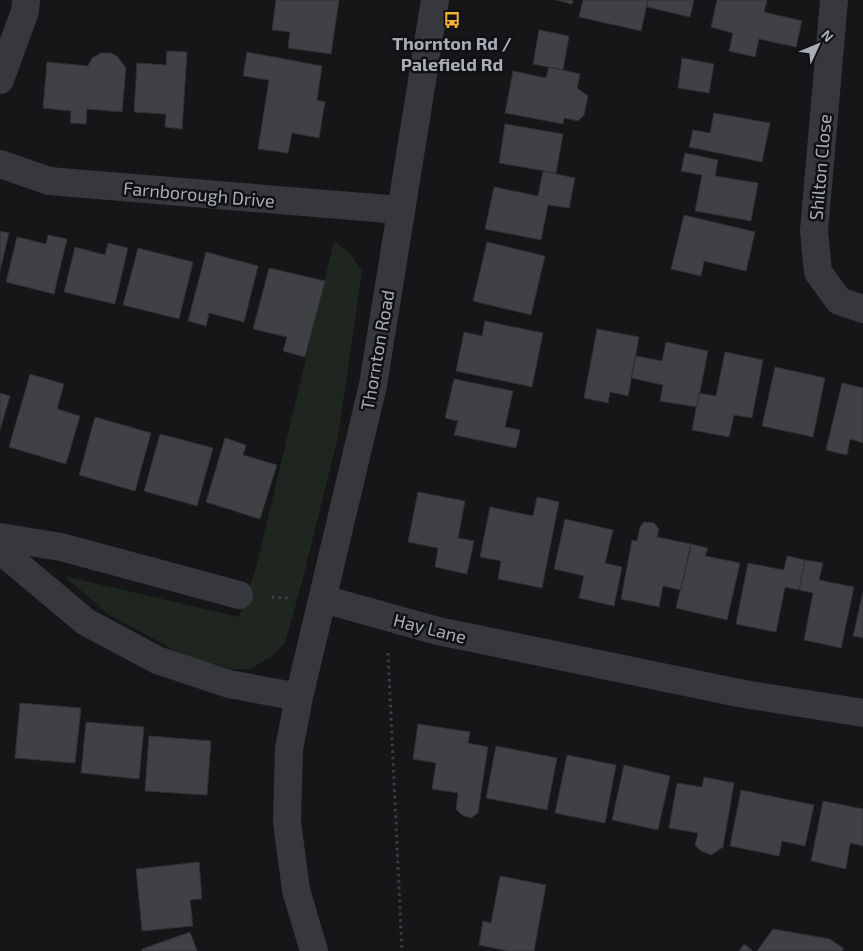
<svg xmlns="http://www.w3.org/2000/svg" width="863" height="951" font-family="'Exo 2',sans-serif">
	<rect width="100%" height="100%" fill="#161618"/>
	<path fill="#1e261f" d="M334,241L349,252L362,271L338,437L301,586L285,643L271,657L249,669H231L181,654L108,614L64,576L239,617L256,568Z"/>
	<path fill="#404145" stroke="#303034" d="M276,0H339L331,54L288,48L290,32L272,30Z
		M556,0H573L572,4Z
		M583,0H648L641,31L579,17Z
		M648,0H694L690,17L647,7Z
		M717,0H767L764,12L802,21L796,47L759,39L755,57L729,51L733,33L711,27Z
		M539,30L569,36L563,70L533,64Z
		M167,51L187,52L182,129L165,127L166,114L134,112L137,63L166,65Z
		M247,52L322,66L317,100L325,102L319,138L292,133L288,153L258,149L269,80L243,76Z
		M101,53H111L118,57L126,68L122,112L87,109L86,124L70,123L71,111L43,108L47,62L88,66L92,58Z
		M682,58L714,64L709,93L678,88Z
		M549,67L580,74L577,88L588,96L584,115L578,121L564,118L563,124L505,113L513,71L546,78Z
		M714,113L770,123L762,162L689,147L693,130L710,133Z
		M505,124L563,134L556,173L499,163Z
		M685,153L718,160L715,176L758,183L751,221L695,211L702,175L681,171Z
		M543,171L575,178L569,208L548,205L541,240L485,229L494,187L538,196Z
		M684,215L755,232L746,271L704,261L701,276L671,269Z
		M0,231L9,233L0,271Z
		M48,235L67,239L54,294L6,282L17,237L46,244Z
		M487,242L545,256L531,315L473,301Z
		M108,243L128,248L115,304L64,292L75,247L105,255Z
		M138,248L193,262L179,319L123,305Z
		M206,252L258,266L244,322L209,313L206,326L188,321Z
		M269,268L325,281L305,357L283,351L287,337L253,329Z
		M485,321L543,333L532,387L456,371L464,332L482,336Z
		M597,329L639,337L628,396L610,392L608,403L584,398Z
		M666,342L708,351L697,407L660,401L663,385L631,378L636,356L662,361Z
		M725,352L763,360L752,418L734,415L729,437L692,430L699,393L716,396Z
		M775,367L825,378L813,437L762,426Z
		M30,374L64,384L57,409L80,416L66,464L9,447Z
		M454,379L513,391L505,427L520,430L516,448L454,435L458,421L445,418Z
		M842,383L863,388V443L850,439L847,455L826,450Z
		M0,393L10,396L0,430Z
		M95,417L151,433L135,491L79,475Z
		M160,434L213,448L197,506L144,491Z
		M225,438L246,445L243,455L277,465L260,519L206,502Z
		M418,492L465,501L458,538L474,541L467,574L435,567L438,548L408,542Z
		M537,497L559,502L542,588L498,579L501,561L480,557L490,507L533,516Z
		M565,519L613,530L605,563L622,567L614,606L579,598L584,576L554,569Z
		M644,522L654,523L659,529L657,537L691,544L681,590L663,586L659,607L621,599L632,540L637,541L640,527Z
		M691,544L708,548L705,556L740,563L727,620L676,608Z
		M787,556L805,560L799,590L785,587L776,632L736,624L748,563L784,570Z
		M805,560L823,563L819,580L854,587L841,648L804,640L813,593L799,590Z
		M863,592V638L853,636Z
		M20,703L81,708L75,763L15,758Z
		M86,722L144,727L139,779L81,773Z
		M418,724L470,732L468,743L488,747L478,813L471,818L462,815L456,809L458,793L432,789L436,763L413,759Z
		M149,736L211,741L207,795L145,791Z
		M496,746L557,758L547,810L486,798Z
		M567,755L616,765L605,823L555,813Z
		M624,765L670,776L658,830L612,820Z
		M704,777L734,783L723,847L711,855L701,851L695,845L698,833L669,828L677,783L702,787Z
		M741,790L814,805L805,846L782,841L779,856L730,846Z
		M823,801L863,809V846L850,843L846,869L811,861Z
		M199,862L202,899L190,900L193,926L142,931L136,869Z
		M500,876L546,885L534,951H508L479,945L483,921L491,923Z
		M773,929L830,939L844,949L842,951H757Z
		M190,932L197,951H142V949Z
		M744,944L753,951H739Z"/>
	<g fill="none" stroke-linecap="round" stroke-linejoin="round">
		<path stroke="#3d3f44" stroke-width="3" stroke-dasharray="2.5 4" stroke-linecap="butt" d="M272,597L289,598
			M388,653L402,951"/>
		<path stroke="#37383d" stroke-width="28" d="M834,0L814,231L818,272L839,301L863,309
			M0,80L25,11L26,0
			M0,164L49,181L400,210
			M0,537L61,547L239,595
			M0,550L86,622L157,660L229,684L299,697
			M323,599L438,631L744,694L863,713
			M314,951L296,890L287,822L289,749L299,697L373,385L435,0"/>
	</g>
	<defs>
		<g id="bus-bare" transform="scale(1.35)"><path d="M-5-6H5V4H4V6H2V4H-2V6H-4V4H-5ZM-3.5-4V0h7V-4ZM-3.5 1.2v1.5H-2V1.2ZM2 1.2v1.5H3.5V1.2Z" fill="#f2b134" stroke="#111113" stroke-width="2.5" paint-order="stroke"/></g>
	</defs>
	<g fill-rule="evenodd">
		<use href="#bus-bare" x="452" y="20"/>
	</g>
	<g text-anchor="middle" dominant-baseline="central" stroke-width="5" stroke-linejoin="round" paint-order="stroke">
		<g font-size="18" font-weight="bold" fill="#a8adb8" stroke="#111113">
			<text x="452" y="43">Thornton Rd /<tspan x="452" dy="21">Palefield Rd</tspan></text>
		</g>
		<g font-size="18" fill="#a8adb8" stroke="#111113">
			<text transform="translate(820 167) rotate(-85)">Shilton Close</text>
			<text transform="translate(199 194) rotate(5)">Farnborough Drive</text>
			<text transform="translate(377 350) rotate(-80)">Thornton Road</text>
			<text transform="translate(430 628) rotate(14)">Hay Lane</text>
		</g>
	</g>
	<g transform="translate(818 45) rotate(46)" stroke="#111113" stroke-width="4" paint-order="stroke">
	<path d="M0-4L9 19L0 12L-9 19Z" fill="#a8adb8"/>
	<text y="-8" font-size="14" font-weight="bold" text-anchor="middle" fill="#a8adb8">N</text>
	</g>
</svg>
